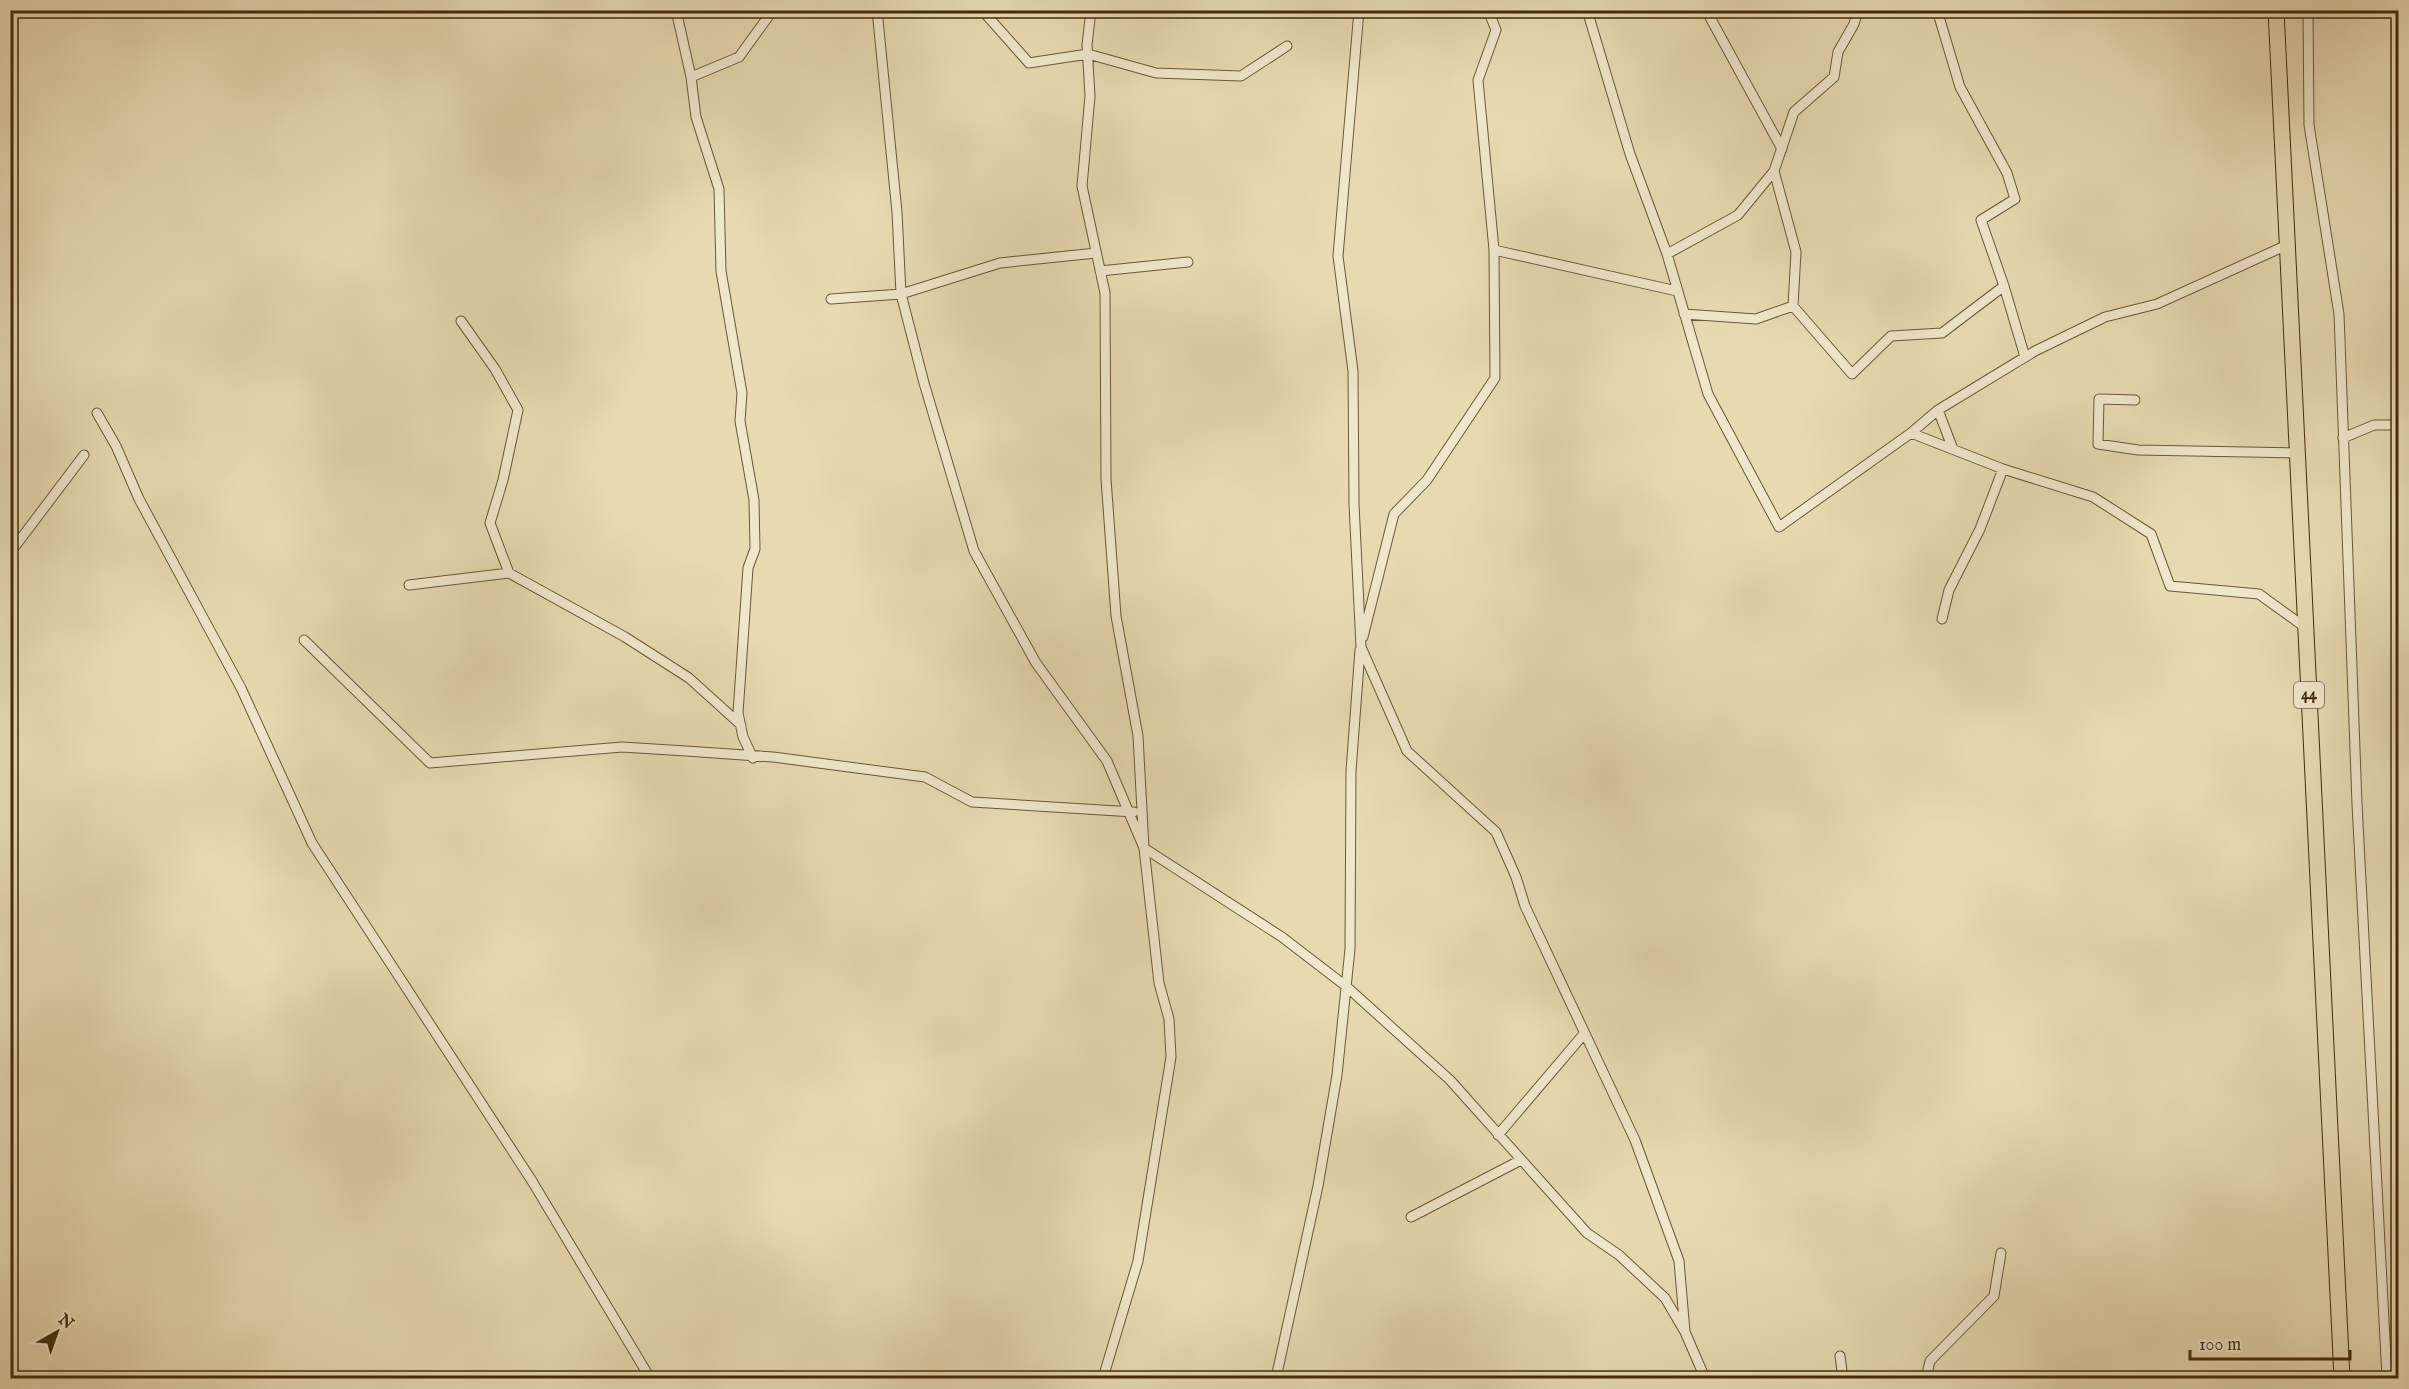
<svg xmlns="http://www.w3.org/2000/svg" width="2409" height="1389" font-family="'IM FELL English',serif">
	<rect width="100%" height="100%" fill="#e7dab1"/>
	<filter id="stains"><feTurbulence type="fractalNoise" baseFrequency=".00333" numOctaves="4"/><feColorMatrix values="0 0 0 0 .2 0 0 0 0 .09 0 0 0 0 .02 0 0 0 .5 -.17"/></filter>
	<radialGradient id="worn" r=".72"><stop offset=".6" stop-color="#630" stop-opacity="0"/><stop offset="1" stop-color="#630" stop-opacity=".3"/></radialGradient>
	<g fill="none" stroke-linecap="round" stroke-linejoin="round">
		<g stroke="#6c5734" stroke-width="11">
			<path id="street" d="M676,10L691,77L696,117L719,189L721,271L742,393L740,421L754,500L755,549L748,568L738,713L743,737L753,758
				M877,10L897,212L901,294L924,383L974,551L1036,663L1107,761L1144,848L1282,937L1347,987L1450,1080L1587,1233L1619,1255L1665,1298L1685,1332
				M982,10L1029,63L1088,54L1156,73L1241,76L1287,46
				M1091,10L1087,45L1090,96L1082,186L1105,293L1106,479L1116,616L1138,736L1144,848L1159,983L1169,1019L1171,1057L1138,1261L1103,1378
				M1359,10L1338,256L1353,371L1354,504L1361,647L1407,751L1496,832L1516,877L1525,906L1635,1140L1679,1261L1685,1332L1705,1378
				M1587,10L1630,154L1667,254
				M1706,10L1782,149
				M1858,10L1854,24L1838,52L1834,77L1794,112L1774,171L1738,215L1667,254L1708,394L1779,527L1911,433L1938,410L2035,351L2105,317L2157,304L2287,245
				M1937,10L1960,87L2007,173L2015,199L1981,220L2004,286
				M2308,10L2309,125L2339,314L2357,804L2387,1378
				M691,77L739,57L773,10
				M1774,171L1796,252L1793,306
				M1494,250L1677,291
				M1100,271L1188,262
				M831,299L901,294L1000,263L1096,253
				M1684,314L1756,319L1793,306L1852,374L1891,336L1942,333L2004,286L2025,357
				M461,321L495,369L518,410L503,480L490,523L509,573L625,637L689,678L741,725
				M2135,400L2099,399L2098,444L2138,450L2297,453
				M1938,410L1953,449
				M97,413L116,446L139,499L241,688L312,843L532,1181L650,1378
				M1911,433L2003,469L2093,497L2151,534L2170,586L2259,594L2306,628
				M2343,438L2374,425H2398
				M10,553L84,455
				M409,585L509,573
				M1942,619L1949,590L1980,529L2003,469
				M1363,637L1394,514L1427,480L1495,378L1494,250L1478,80L1496,30L1488,10
				M304,640L430,763L622,747L686,751L773,757L925,777L972,802L1134,812
				M1498,1135L1583,1035
				M1411,1217L1521,1160
				M1840,1356L1843,1378
				M1276,1378L1318,1186L1337,1075L1350,949L1351,771L1360,650
				M1926,1378L1930,1361L1994,1296L2001,1253"/>
		</g>
		<g stroke="#432b0a" stroke-width="17">
			<path id="primary" d="M2276,10L2342,1378"/>
		</g>
		<use href="#street" stroke="#efe7cc" stroke-width="9"/>
		<use href="#primary" stroke="#e7dab1" stroke-width="15"/>
	</g>
	<g text-anchor="middle" dominant-baseline="central" stroke-width="4.5" stroke-linejoin="round" paint-order="stroke">
		<rect fill="#efe7cc" stroke="#776344" stroke-width="1.5" x="2294" y="682" width="30" height="26" rx="4.5"/>
		<g font-size="16" font-weight="bold" fill="#432b0a">
			<text x="2309" y="695">44</text>
		</g>
	</g>
	<rect width="2409" height="1389" fill="none" stroke="#e7dab1" stroke-width="36"/>
	<rect x="12" y="12" width="2385" height="1365" fill="none" stroke="#432b0a" stroke-width="3"/>
	<rect x="18" y="18" width="2373" height="1353" fill="none" stroke="#432b0a" stroke-width="1.5"/>
	<g transform="translate(57 1332) rotate(40)" stroke="#efe7cc" stroke-width="4.5" paint-order="stroke">
	<path d="M0-4.5L10 22L0 15L-10 22Z" fill="#432b0a"/>
	<text y="-9" font-size="16" font-weight="bold" text-anchor="middle" fill="#432b0a">N</text>
	</g>
	<path d="M2190 1350v9h160v-9" fill="none" stroke="#432b0a" stroke-width="3"/>
	<text x="2199" y="1350" font-size="18" fill="#432b0a" stroke="#efe7cc" stroke-width="4.5" paint-order="stroke">100 m</text>
	<rect width="100%" height="100%" filter="url(#stains)"/>
	<rect width="100%" height="100%" fill="url(#worn)"/>
</svg>
